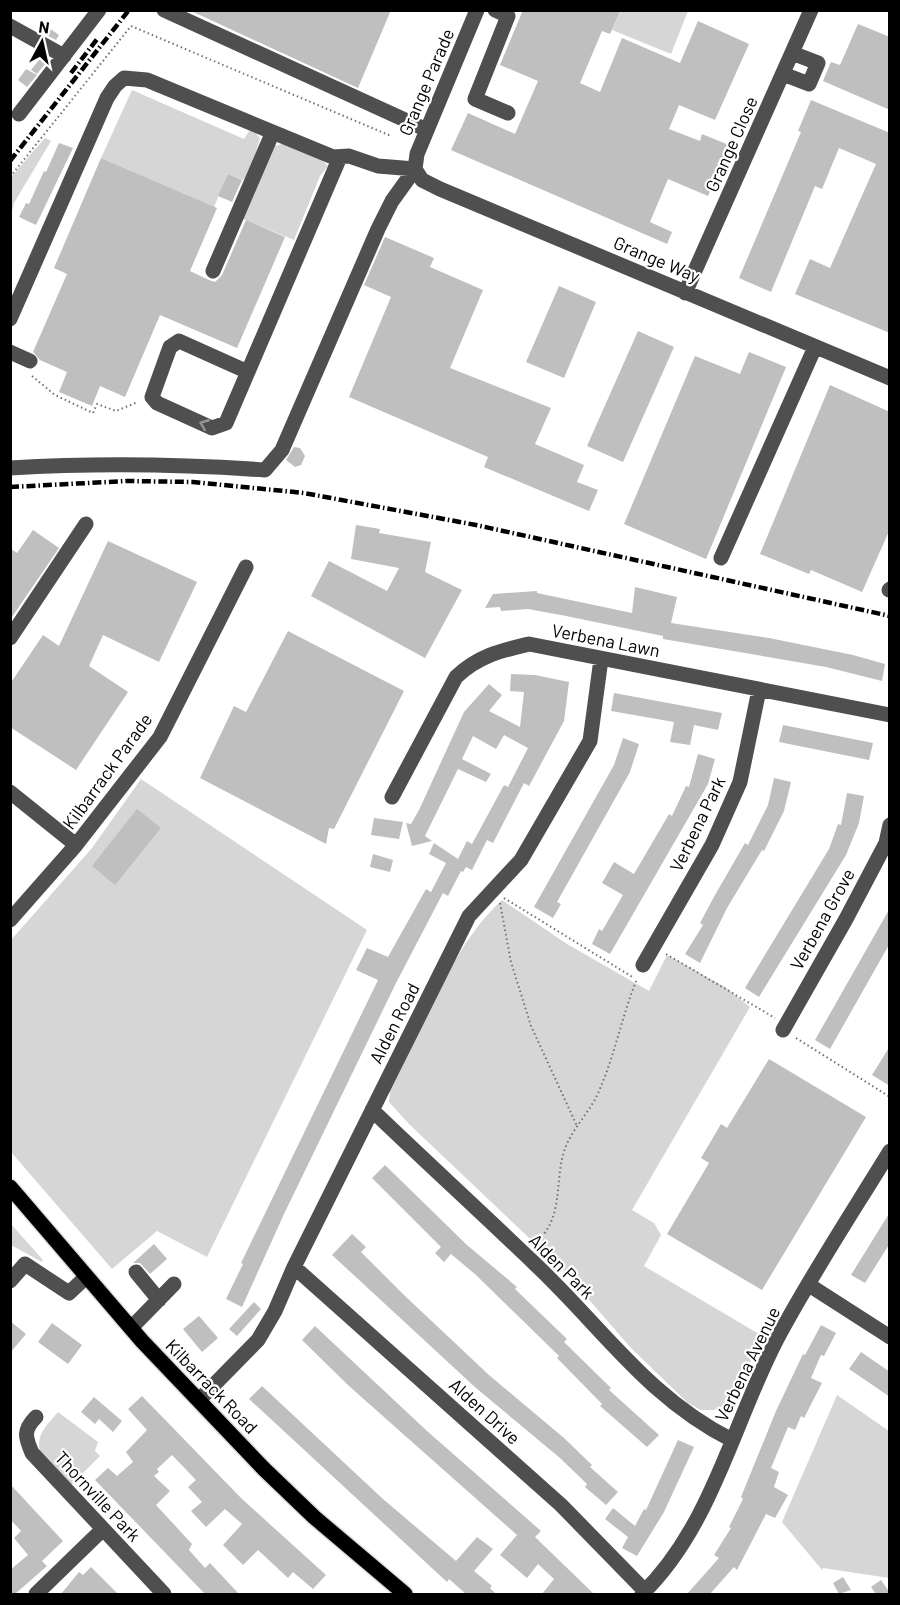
<svg xmlns="http://www.w3.org/2000/svg" width="900" height="1605" font-family="Barlow,sans-serif">
	<rect width="100%" height="100%" fill="#fff"/>
	<path fill="#d6d6d6" d="M621,11H688L671,54L612,30Z
		M132,90L244,139L251,128L260,138L250,172L243,180L228,174L214,207L101,158Z
		M45,138L51,141L14,203L11,216V177Z
		M285,143L319,157L328,166L320,176L294,240L243,219L271,147Z
		M141,779L367,930L207,1257L157,1231L112,1269L11,1152V940L92,848Z
		M502,900L567,944L649,991L667,955L725,987L750,1007L632,1210L654,1223L661,1235L644,1266L764,1337L728,1404L714,1410H701L688,1403L630,1347L566,1273L409,1124L389,1102L390,1091C423,1030 451,946 502,900Z
		M10,1223L43,1260L42,1262L11,1245Z
		M837,1395L889,1431V1578L823,1568L822,1570L782,1522Z
		M58,1412L98,1442L95,1451L100,1456L71,1485L41,1454C34,1436 47,1425 58,1412Z"/>
	<path fill="#bfbfbf" d="M189,10H391L358,88Z
		M523,10H621L610,34L602,31L580,83L600,92L622,38L680,63L698,21L749,44L715,120L679,105L669,129L700,141L702,134L729,145L708,196L668,179L650,222L672,232L667,244L451,150L468,113L515,134L538,81L500,65Z
		M42,23L59,35L56,40L37,30Z
		M858,24L890,37V110L823,81L831,62L840,65Z
		M43,55L49,59L37,74L31,70Z
		M26,69L37,75L27,87L18,80Z
		M811,100L890,133V333L795,294L810,259L830,268L876,164L839,148L822,189L815,186L771,292L739,278L801,132L798,131Z
		M59,143L73,148L36,225L19,217L26,203L29,204L44,171L46,172Z
		M101,158L217,208L190,271L209,280L215,282L222,275L246,220L285,237L237,348L160,315L125,397L100,386L92,406L59,392L67,372L40,360L33,352L67,274L54,268Z
		M228,174L242,180L232,202L218,196Z
		M385,237L434,258L430,267L483,290L450,368L551,408L535,444L584,465L577,482L598,490L589,511L484,467L488,457L349,397L391,297L364,285Z
		M559,286L596,302L564,378L526,362Z
		M638,331L674,347L623,462L587,446Z
		M749,352L786,367L706,559L624,524L695,356L740,374Z
		M830,385L890,412V529L862,592L811,570L809,574L760,554Z
		M294,447L300,448L305,456L301,465L295,467L286,460Z
		M356,525L380,529L379,533L431,542L425,572L462,590L425,658L311,596L329,561L387,591L399,568L351,559Z
		M33,530L59,548L10,620V548L17,553Z
		M108,541L197,582L159,662L103,635L89,666L128,692L76,770L10,727V684L43,635L59,646Z
		M635,587L677,597L671,623L769,638L853,655L885,664L882,681L826,667L663,639V636L566,616L528,609L501,611L500,607L485,608L493,594L537,591V593L632,613Z
		M288,631L404,691L334,829L329,828L326,844L200,778L234,706L246,712Z
		M511,674L535,675L569,682L564,721L529,786L524,783L493,843L487,840L472,870L466,867L463,872L461,871L448,896L443,893L396,983L284,1214L242,1307L226,1299L243,1264L241,1263L378,980L356,970L367,948L388,957L426,889L431,892L446,863L429,854L434,843L458,859L467,841L472,844L504,785L508,787L528,748L504,735L496,749L473,736L462,759L491,774L486,782L458,769L425,836L432,841L412,846L406,823L411,824L419,810L464,712L489,684L502,695L489,711L520,727L524,692L510,691Z
		M614,693L722,713L718,730L694,725L690,745L670,742L674,722L611,711Z
		M783,725L873,743L869,760L779,742Z
		M623,738L639,744L630,772L557,902L561,904L553,918L534,907L614,765Z
		M698,754L715,759L708,784L610,954L592,944L599,929L602,931L623,895L602,883L614,862L634,874L669,814L672,816L686,786L689,787Z
		M774,778L791,782L784,811L764,851L762,850L727,908L700,963L685,954L703,925L700,923L715,895L745,843L748,845L768,805Z
		M847,793L864,796L859,823L846,855L759,997L745,988L829,849L838,824L841,825Z
		M137,809L161,828L115,885L92,866Z
		M374,818L403,822L399,839L371,835Z
		M373,854L393,860L390,872L370,867Z
		M890,908V943L830,1049L815,1040Z
		M890,1046V1086L872,1075Z
		M769,1059L866,1117L762,1290L667,1234L709,1163L701,1158L721,1124L727,1128Z
		M385,1165L467,1245L517,1287L515,1289L567,1339L564,1342L611,1388L609,1390L659,1435L647,1447L600,1406L602,1404L557,1358L559,1356L476,1275L451,1254L444,1262L435,1253L441,1247L372,1178Z
		M890,1212V1243L865,1283L851,1275Z
		M352,1234L366,1247L361,1252L405,1296L489,1375L564,1438L592,1465L590,1467L618,1492L606,1505L585,1487L587,1484L560,1458L476,1388L332,1255Z
		M154,1244L167,1259L150,1274L140,1263H133Z
		M254,1302L261,1309L237,1336L229,1329Z
		M199,1316L218,1338L202,1352L183,1329Z
		M10,1321L26,1334L10,1353Z
		M52,1323L82,1345L68,1364L38,1342Z
		M821,1325L836,1333L824,1356L821,1355L811,1378L822,1383L804,1418L801,1416L795,1430L788,1427L771,1468L779,1472L774,1487L788,1495L775,1518L766,1514L737,1570L734,1567L710,1594H687L719,1558L714,1555L731,1528L729,1527L743,1499L741,1497L776,1411L803,1354L805,1355Z
		M315,1326L427,1431L541,1531L535,1537L594,1594H542L554,1579L538,1564L527,1578L500,1555L517,1535L349,1386L302,1340Z
		M861,1352L890,1372V1397L849,1369Z
		M262,1386L383,1499L456,1561L477,1537L493,1549L474,1571L492,1586L490,1588L496,1594H466L449,1579L447,1582L249,1399Z
		M142,1396L242,1499L326,1575L313,1589L293,1572L288,1578L258,1550L243,1565L223,1545L242,1524L225,1509L206,1527L191,1511L202,1502L188,1487L196,1480L172,1455L157,1469L159,1472L154,1476L170,1491L156,1505L192,1544L189,1550L205,1568L210,1563L239,1594H205L95,1480L108,1468L117,1476L133,1462L126,1452L147,1430L128,1409Z
		M94,1397L122,1421L113,1432L99,1419L95,1424L81,1412Z
		M678,1440L694,1447L664,1512L637,1556L622,1548L628,1537L605,1519L613,1508L635,1526L644,1509L646,1510Z
		M10,1484L63,1541L42,1561L47,1566L15,1594H10V1570L28,1555L14,1538L21,1531L10,1519Z
		M91,1567L118,1594H61L79,1572L83,1575Z
		M843,1577L851,1590L839,1594L833,1583Z
		M881,1580L890,1593V1594H876L871,1587Z"/>
	<g fill="none" stroke-linecap="round" stroke-linejoin="round">
		<g stroke="#dbdbdb" stroke-width="18">
			<path id="major" d="M10,1187L142,1341L264,1469L314,1517L405,1594"/>
		</g>
		<path stroke="#717171" stroke-width="2" stroke-dasharray="1.5 3" stroke-linecap="butt" d="M10,177L131,26L391,136
			M32,376L55,395L93,413L97,404L116,411L138,402
			M504,898L634,978
			M500,903L511,962L531,1026L577,1126
			M666,954L775,1018
			M796,1038L890,1097
			M535,1243C563,1220 555,1186 563,1155C569,1131 590,1113 599,1091C615,1055 622,1015 637,979"/>
		<path stroke="#4f4f4f" stroke-width="15" d="M164,10L427,130
			M495,10L508,16L475,99L508,113
			M10,26L64,56
			M783,74L809,84L818,63L792,53
			M19,114L99,10
			M415,169L422,180L440,189L890,378
			M213,271L272,134
			M685,293L811,10
			M10,319L107,98L115,86L124,78L147,80L333,157L349,156L378,166L415,169
			M10,352L30,361
			M248,372L179,341L170,347L152,397L157,403L212,428L226,423L340,157
			M10,468C96,463 179,464 265,470L282,450L378,229L392,201L415,169L417,154L477,10
			M721,558L815,347
			M889,590L890,589
			M10,638L86,524
			M10,792L76,845
			M392,797L456,677C478,656 500,651 529,644L890,715
			M10,920L76,845L160,737L246,567
			M643,965L712,845L740,782L759,690
			M783,1030L846,919L886,843L890,825
			M372,1110C426,1162 481,1212 535,1264C602,1327 647,1397 732,1440
			M294,1267L561,1505L645,1591
			M136,1272L159,1300
			M10,1281L25,1264L69,1293L86,1277
			M809,1285L890,1337
			M131,1328L174,1284
			M200,1399L258,1340L275,1311L294,1267L469,916L521,860L590,741L601,659
			M36,1417C23,1430 25,1437 32,1453L164,1594
			M36,1594L102,1530
			M642,1594C712,1526 733,1423 777,1339C811,1275 852,1213 890,1151"/>
		<use href="#major" stroke="#000" stroke-width="15"/>
		<path stroke="#000" stroke-width="4.5" stroke-dasharray="9 3 1.5 3" stroke-linecap="butt" d="M71,73L98,38
			M10,161L129,10
			M10,487L127,481L193,482L304,493L476,525L890,616"/>
	</g>
	<defs><path id="oneway-chevron" d="M-2-3.5L2.5 0L-2 3.5" fill="none" stroke-width="1.6" stroke-linecap="round" stroke-linejoin="round" transform="scale(1.5)"/></defs>
	<use stroke="#959595" href="#oneway-chevron" transform="translate(204 424) rotate(-158)"/>
	<g text-anchor="middle" dominant-baseline="central" stroke-width="4.5" stroke-linejoin="round" paint-order="stroke">
		<g font-size="18" fill="#000" stroke="#fff">
			<text transform="translate(426 82) rotate(-67)">Grange Parade</text>
			<text transform="translate(731 144) rotate(-66)">Grange Close</text>
			<text transform="translate(657 259) rotate(23)">Grange Way</text>
			<text transform="translate(606 640) rotate(11)">Verbena Lawn</text>
			<text transform="translate(107 771) rotate(-54)">Kilbarrack Parade</text>
			<text transform="translate(697 824) rotate(-64)">Verbena Park</text>
			<text transform="translate(822 919) rotate(-61)">Verbena Grove</text>
			<text transform="translate(394 1023) rotate(-63)">Alden Road</text>
			<text transform="translate(562 1266) rotate(45)">Alden Park</text>
			<text transform="translate(747 1364) rotate(-64)">Verbena Avenue</text>
			<text transform="translate(212 1386) rotate(46)">Kilbarrack Road</text>
			<text transform="translate(485 1411) rotate(42)">Alden Drive</text>
			<text transform="translate(98 1496) rotate(47)">Thornville Park</text>
		</g>
	</g>
	<rect width="900" height="1605" fill="none" stroke="#000000" stroke-width="24"/>
	<g transform="translate(42 42) rotate(8)" stroke="#ffffff" stroke-width="4.5" paint-order="stroke">
	<path d="M0-4.5L10 22L0 15L-10 22Z" fill="#000000"/>
	<text y="-9" font-size="16" font-weight="bold" text-anchor="middle" fill="#000000">N</text>
	</g>
</svg>
